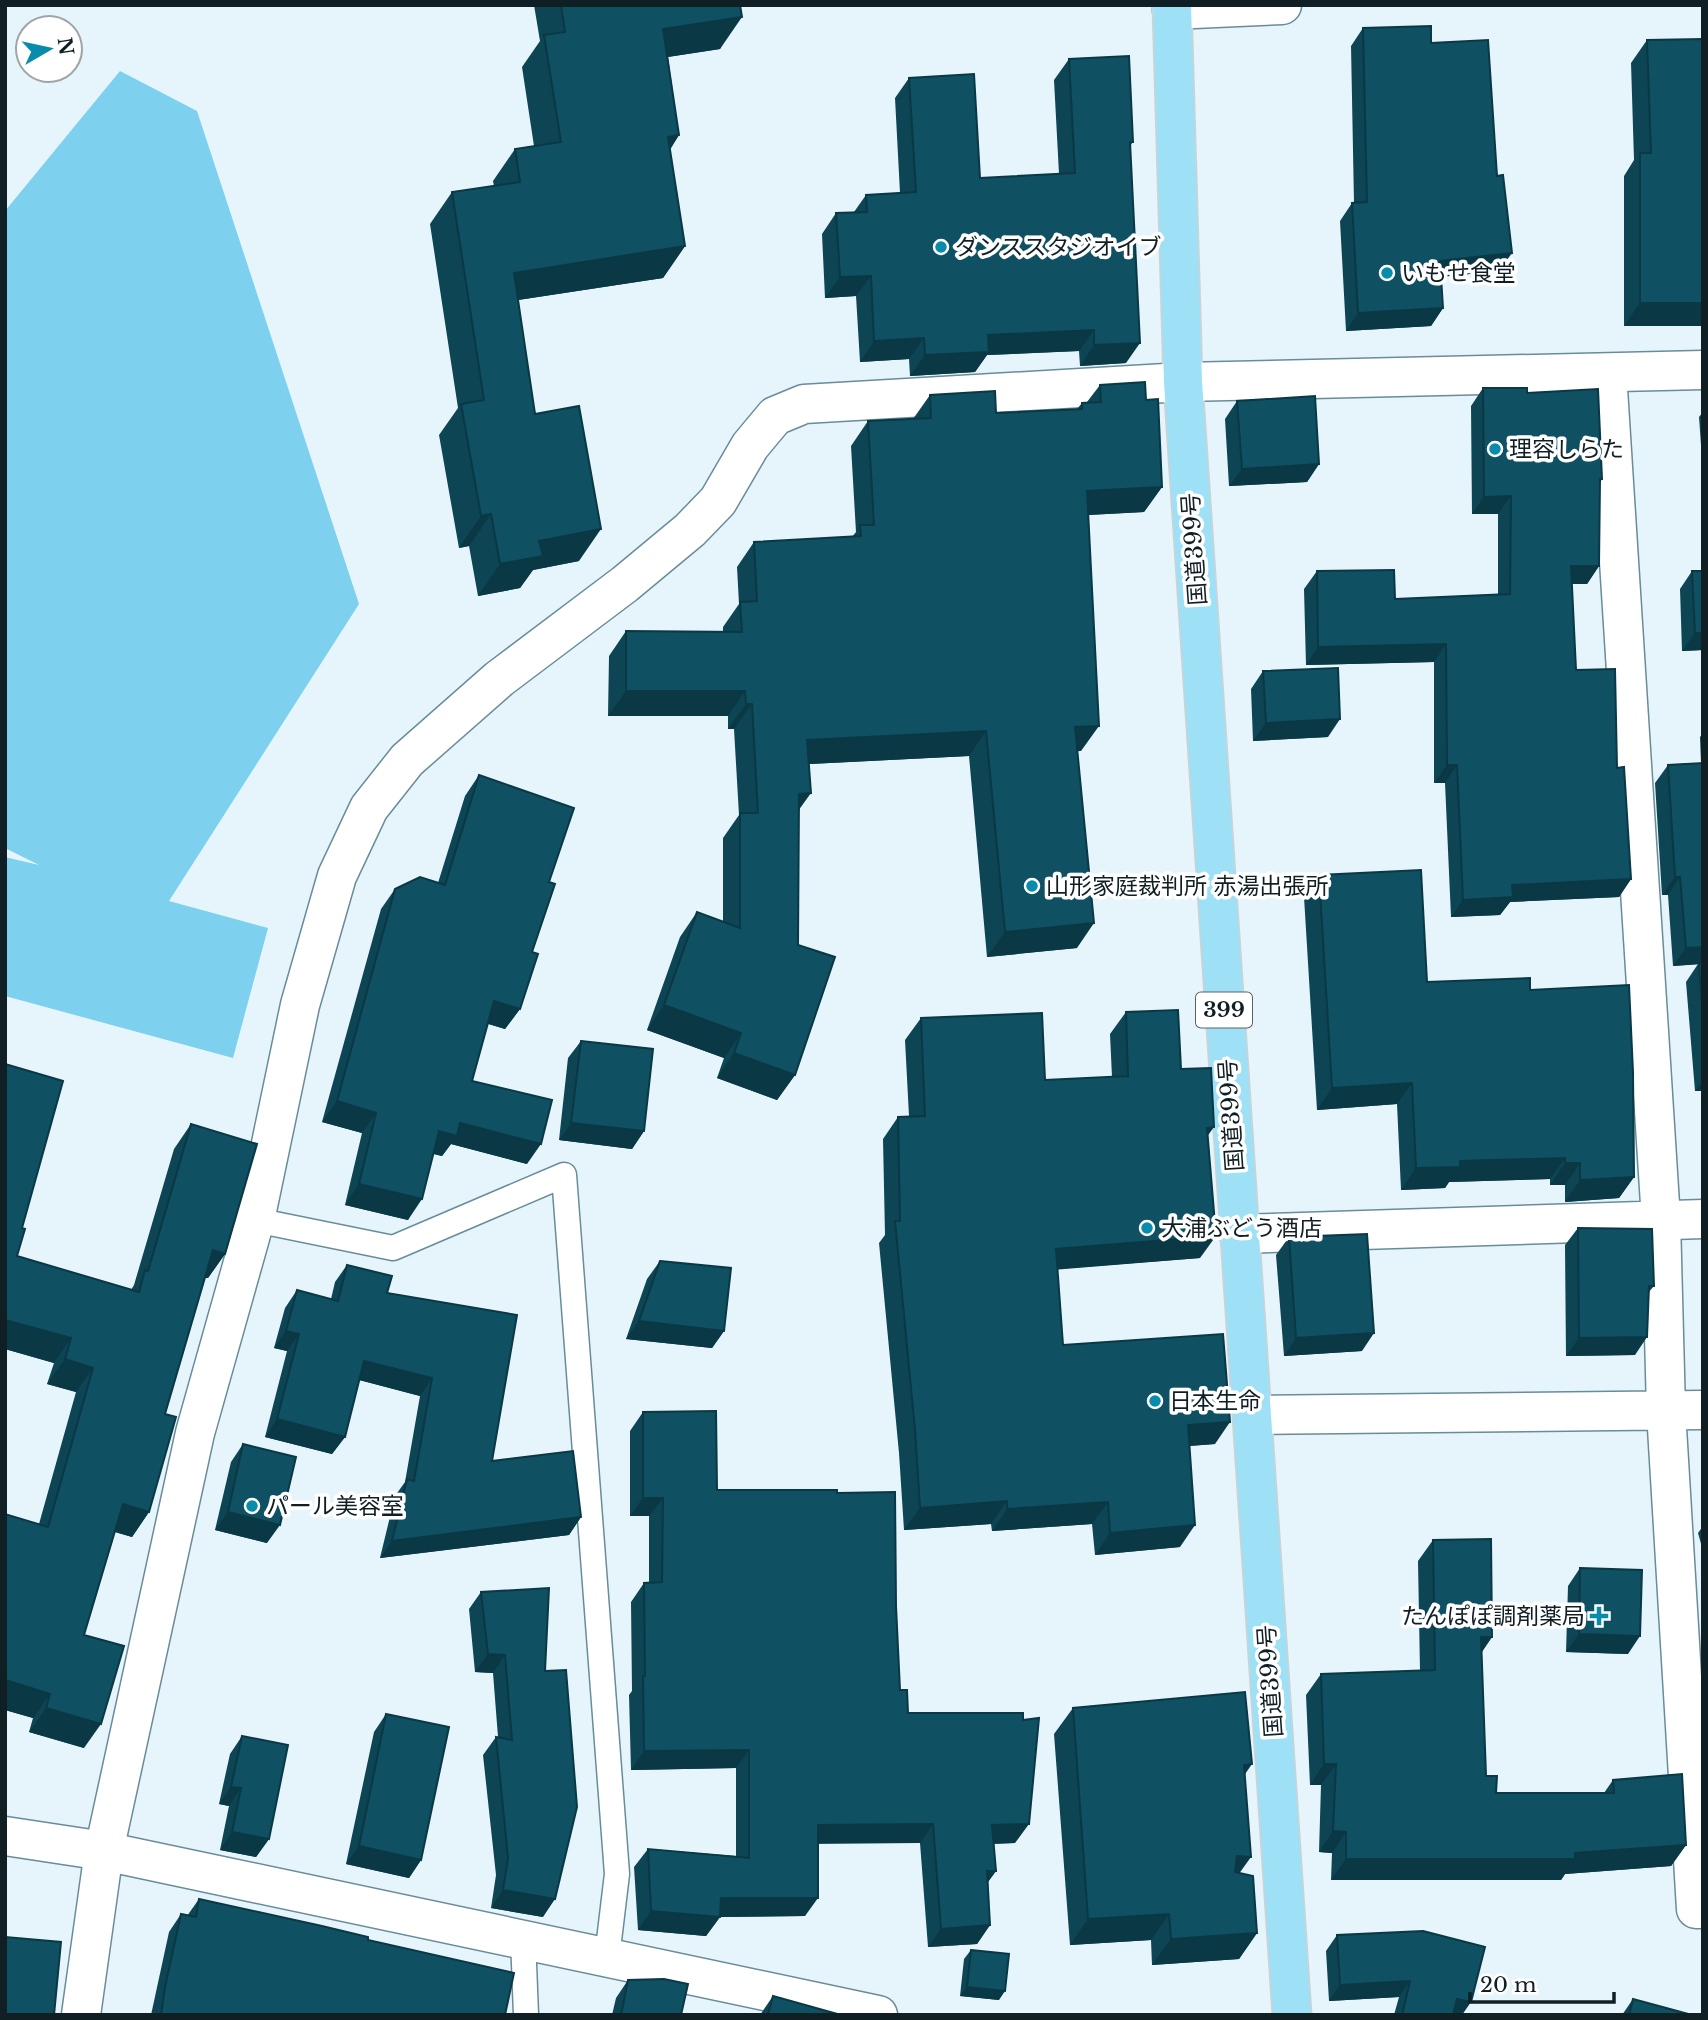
<svg xmlns="http://www.w3.org/2000/svg" width="1708" height="2020" font-family="'Libre Baskerville','Noto Sans JP',serif">
	<rect width="100%" height="100%" fill="#e6f5fb"/>
	<path fill="#7dd1ee" d="M120,71L197,111L359,604L169,901L268,928L233,1058L5,996V857L39,865L5,848V211Z"/>
	<g fill="none" stroke-linecap="round" stroke-linejoin="round">
		<g stroke="#688c99" stroke-width="27">
			<path id="service" d="M255,1220L393,1248L564,1175L617,1874L607,1957
				M523,1938L526,2015"/>
		</g>
		<g stroke="#688c99" stroke-width="41">
			<path id="minor" d="M1172,10L1282,5
				M1607,373L1661,1220L1666,1411L1696,1909H1703
				M1239,1234L1703,1219
				M1253,1415L1703,1410
				M81,2015L104,1851L195,1433L255,1220L300,1005L337,876L369,808L407,760L499,679L625,584L690,530L718,501L750,446L775,416L804,404L1183,382"/>
		</g>
		<g stroke="#688c99" stroke-width="41">
			<path id="tertiary" d="M1183,382L1703,370
				M5,1836L104,1851L878,2015"/>
		</g>
		<g stroke="#cfd2d3" stroke-width="41">
			<path id="trunk" d="M1172,5L1183,382L1292,2015"/>
		</g>
		<use href="#service" stroke="#fff" stroke-width="24"/>
		<use href="#minor" stroke="#fff" stroke-width="38"/>
		<use href="#tertiary" stroke="#fff" stroke-width="38"/>
		<use href="#trunk" stroke="#9ee0f6" stroke-width="38"/>
	</g>
	<path fill="#0d4554" d="M534,5H740L720,49L668,57L679,135L670,150L685,246L663,278L518,300L535,414L579,561L533,570L520,588L478,596L469,546L459,548L439,435L458,408L430,224L452,192L494,186L493,181L515,149L534,146L522,67L540,41Z
		M1363,28L1431,43L1499,271L1441,277L1443,308L1431,326L1346,331L1340,221L1352,203H1354L1351,46Z
		M1647,40L1703,326H1624V176L1634,160L1631,63Z
		M1069,59L1133,142L1130,146L1126,363L1080,366L1079,351L987,355L975,372L910,376L909,359L860,362L856,296L825,298L822,234L836,213L854,212L866,195L900,193L895,98L909,78L980,178L1059,174L1054,80Z
		M1100,385L1146,400L1162,487L1144,512L1088,515L1081,751H1078L1077,948L987,957L969,756L809,764L799,811L795,1075L777,1100L717,1078L724,1058L647,1030L680,937L697,912L723,922V838L739,815L734,729H728V716H608L609,656L626,631L723,632V627L739,604L737,567L754,542L852,537L856,532L851,446L868,421L913,419L930,395L996,413L1077,409L1082,403L1087,402Z
		M1483,388L1527,393L1602,479L1600,483L1599,566L1587,584H1571L1576,670L1617,768L1631,879L1619,897L1510,902L1500,915L1451,917L1445,783H1434V662L1306,665L1304,589L1317,571L1395,599L1498,594V514H1472L1471,406Z
		M1237,401L1319,464L1307,482L1229,486L1225,419Z
		M1703,412V473L1699,417Z
		M1692,571L1703,650L1682,651L1680,589Z
		M1263,671L1328,737L1253,741L1251,689Z
		M1703,733V1091H1695L1686,982L1698,964L1673,966L1668,895H1662L1655,783L1668,765L1701,763L1700,737Z
		M479,775L549,882L532,952L520,1009L505,1029L488,1024L472,1081L527,1164L451,1144L442,1156L433,1154L408,1220L345,1205L362,1133L322,1122L381,909L395,889L438,883L465,796Z
		M1319,875L1427,982L1530,990L1634,1177L1619,1198L1565,1202V1185H1550V1179L1449,1182L1445,1188L1401,1190L1397,1104L1317,1110L1304,897Z
		M1126,1012L1181,1069L1207,1137L1200,1258L1057,1269L1063,1345L1215,1444L1190,1446L1180,1547L1095,1555L1092,1524L992,1531L991,1524L904,1530L899,1453L879,1243L885,1235L883,1139L898,1117L909,1116L905,1040L921,1018L1045,1080L1112,1077L1110,1034Z
		M581,1041L644,1131L632,1149L559,1140L568,1058Z
		M5,1064L22,1228L17,1256L131,1290L134,1285L174,1149L191,1124L225,1254L208,1278H205L165,1414L149,1512L132,1537L115,1532L84,1635V1748L29,1732L33,1718L5,1710V1514L39,1524L76,1392L47,1384L54,1363L5,1349Z
		M1578,1228L1654,1286L1648,1293L1635,1355L1566,1356L1565,1245Z
		M1289,1237L1362,1351L1284,1356L1276,1255Z
		M660,1261L724,1331L712,1348L626,1339L647,1279Z
		M347,1265L387,1293L492,1461L581,1517L569,1535L380,1558L395,1496L405,1482L420,1396L359,1380L345,1437L332,1454L265,1437L287,1351L274,1348L285,1308L297,1290L331,1299L335,1282Z
		M643,1412L717,1490L837,1493L896,1606L900,1690L908,1713L1015,1843L993,1844L996,1871L988,1882L990,1925L977,1944L928,1947L920,1843H818L805,1916L720,1917L706,1936L638,1930L634,1867L648,1849L736,1856V1768L631,1770L629,1695L632,1691L631,1602L644,1583H649V1516H630V1431Z
		M243,1444L267,1543L215,1530L231,1462Z
		M1703,1526V1551L1698,1533Z
		M1433,1540L1492,1637L1481,1652L1486,1776L1496,1793H1604L1613,1780L1686,1845L1671,1866L1565,1874L1561,1880H1331L1332,1853L1319,1852L1321,1785H1310L1306,1695L1321,1674L1420,1671L1418,1561Z
		M1580,1568L1628,1654L1566,1652L1568,1586Z
		M481,1592L545,1671L543,1917L491,1908L496,1875L483,1755L496,1737H498L493,1673L475,1672L469,1609Z
		M1073,1708L1245,1775L1240,1873L1257,1933L1239,1959L1152,1965L1151,1940L1070,1945L1054,1734Z
		M386,1714L421,1860L409,1878L346,1864L374,1732Z
		M242,1736L269,1839L256,1857L220,1850L229,1806L219,1804L230,1754Z
		M199,1899L368,1940L505,2015H151L169,1932L181,1914L187,1916Z
		M1337,1935L1462,2015H1394L1399,1997L1329,2001L1326,1951Z
		M971,1950L999,2000L960,1996L964,1959Z
		M628,1980L681,2015H612L616,1998Z
		M773,1996L841,2015H760Z
		M1633,1999L1692,2015H1622Z"/>
	<path fill="#0a3845" d="M742,17L720,49L641,61L663,29Z
		M679,135L657,167L668,137Z
		M685,246L663,278L492,304L514,273Z
		M1512,253L1499,271L1428,278L1440,261Z
		M871,276L856,296L825,298L840,277Z
		M1640,303H1703V326H1624Z
		M1443,308L1431,326L1346,331L1358,313Z
		M1094,330L1079,351L987,355L975,372L910,376L925,355L988,335Z
		M924,338L909,359L860,362L874,341Z
		M1140,343L1126,363L1080,366L1094,345Z
		M1319,464L1307,482L1229,486L1242,469Z
		M1162,487L1144,512L1069,516L1087,491Z
		M1511,496L1498,514H1472L1484,497Z
		M491,514L469,546L459,548L481,516Z
		M601,529L579,561L533,570L520,588L478,596L500,564L539,541Z
		M1571,566H1599L1587,584H1558Z
		M1695,633H1703V650L1682,651Z
		M1446,644L1434,662L1306,665L1318,647Z
		M626,691H745L728,716H608Z
		M746,704H752L734,729H728Z
		M1340,719L1328,737L1253,741L1266,723Z
		M1099,726L1081,751L1058,752L1075,727Z
		M986,731L969,756L790,765L807,740Z
		M1447,765H1457L1445,783H1434Z
		M811,793L793,818L799,794Z
		M1675,877H1680L1668,895H1662Z
		M1631,879L1619,897L1510,902L1500,915L1451,917L1463,900L1512,885Z
		M1094,923L1077,948L987,957L1005,932Z
		M1703,947V964L1673,966L1686,948Z
		M494,1001L520,1009L505,1029L480,1021Z
		M664,1005L741,1033L724,1058L647,1030Z
		M734,1053L795,1075L777,1100L717,1078Z
		M1703,1080V1091H1695Z
		M1412,1083L1397,1104L1317,1110L1332,1088Z
		M337,1101L376,1113L362,1133L322,1122Z
		M460,1123L541,1144L527,1164L451,1144L442,1156L424,1151L439,1131Z
		M571,1123L644,1131L632,1149L559,1140Z
		M1214,1127L1198,1149L1207,1128Z
		M1565,1158L1550,1179L1449,1182L1445,1188L1401,1190L1416,1168L1460,1161Z
		M1565,1163H1580L1565,1185H1550Z
		M1634,1177L1619,1198L1565,1202L1580,1180Z
		M359,1184L422,1199L408,1220L345,1205Z
		M1216,1236L1200,1258L1040,1271L1056,1249Z
		M213,1250L225,1254L208,1278L196,1275Z
		M5,1320L71,1338L54,1363L5,1349Z
		M639,1321L724,1331L712,1348L626,1339Z
		M286,1331L299,1334L287,1351L274,1348Z
		M1374,1333L1362,1351L1284,1356L1296,1338Z
		M1647,1337L1635,1355L1566,1356L1579,1338Z
		M65,1359L93,1368L76,1392L47,1384Z
		M364,1361L432,1378L420,1396L352,1378Z
		M277,1419L345,1437L332,1454L265,1437Z
		M1230,1422L1215,1444L1173,1447L1188,1425Z
		M643,1498H663L649,1516H630Z
		M1007,1501L991,1524L904,1530L920,1508Z
		M1108,1502L1092,1524L992,1531L1007,1509Z
		M123,1504L149,1512L132,1537L105,1529Z
		M228,1512L280,1525L267,1543L215,1530Z
		M581,1517L569,1535L380,1558L392,1541Z
		M1195,1525L1180,1547L1095,1555L1110,1533Z
		M1579,1634L1640,1636L1628,1654L1566,1652Z
		M1481,1637H1492L1478,1658Z
		M488,1654L505,1655L493,1673L475,1672Z
		M5,1680L50,1694L33,1718L5,1710Z
		M46,1708L101,1724L84,1748L29,1732Z
		M749,1750L736,1768L631,1770L644,1751Z
		M1252,1764L1234,1790L1244,1765Z
		M1324,1764H1336L1321,1785H1310Z
		M231,1787L241,1788L229,1806L219,1804Z
		M933,1824L920,1843L805,1844L818,1825Z
		M1029,1824L1015,1843L979,1844L992,1825Z
		M1333,1831L1346,1832L1332,1853L1319,1852Z
		M232,1832L269,1839L256,1857L220,1850Z
		M1686,1845L1671,1866L1565,1874L1561,1880H1331L1346,1859L1575,1853Z
		M359,1846L421,1860L409,1878L346,1864Z
		M1237,1856L1251,1857L1233,1882Z
		M987,1871H996L982,1890Z
		M503,1890L555,1899L543,1917L491,1908Z
		M721,1898H818L805,1916L715,1917H720L706,1936L638,1930L651,1911Z
		M1169,1914L1151,1940L1070,1945L1088,1919Z
		M990,1925L977,1944L928,1947L941,1929Z
		M1257,1933L1239,1959L1152,1965L1171,1939Z
		M1410,1981L1399,1997L1329,2001L1340,1985Z
		M967,1987L1005,1991L999,2000L960,1996Z
		M1457,1999L1471,2002L1462,2015H1446Z"/>
	<path fill="#0f5062" stroke="#0a3845" stroke-width="2" d="M561,5H740L742,17L663,29L679,135L668,137L685,246L514,273L535,414L579,406L601,529L539,541L543,556L500,564L491,514L481,516L461,404L484,400L452,192L520,182L515,149L561,142L544,35L565,32Z
		M1431,26V43L1488,40L1497,176L1503,175L1512,253L1440,261L1443,308L1358,313L1352,203L1367,202L1363,28Z
		M1703,39V303H1640V153H1651L1647,40Z
		M1129,56L1133,142H1130L1140,343L1094,345V330L988,335L989,352L925,355L924,338L874,341L871,276L840,277L836,213L867,212L866,195L916,192L909,78L974,74L980,178L1075,173L1069,59Z
		M1145,382L1146,400L1158,399L1162,487L1087,491L1099,726L1075,727L1094,923L1005,932L986,731L807,740L811,793L799,794L798,945L835,957L795,1075L734,1053L741,1033L664,1005L697,912L740,928V813H758L752,704H746L745,691H626V631L742,632L740,602L757,601L754,542L861,536L860,525H874L868,421L931,418L930,395L995,391L996,413L1082,409V403L1101,402L1100,385Z
		M1483,388H1527V393L1598,389L1602,479H1600L1599,566H1571L1576,670L1615,669L1617,768L1624,767L1631,879L1512,885L1513,897L1463,900L1457,765H1447L1446,644L1318,647L1317,571L1394,570L1395,599L1510,594L1511,496L1484,497Z
		M1315,396L1319,464L1242,469L1237,401Z
		M1692,571H1703V633H1695Z
		M1338,668L1340,719L1266,723L1263,671Z
		M1703,763V947L1686,948L1680,877H1675L1668,765Z
		M479,775L574,808L549,882L555,884L532,952L538,954L520,1009L494,1001L472,1081L552,1100L541,1144L460,1123L457,1136L439,1131L422,1199L359,1184L376,1113L337,1101L395,889L420,877L445,885Z
		M1421,870L1427,982L1530,978V990L1629,985L1633,1072L1634,1177L1580,1180V1163H1565V1158L1460,1161V1167L1416,1168L1412,1083L1332,1088L1319,875Z
		M1703,963V1018L1699,964Z
		M1178,1010L1181,1069L1211,1068L1214,1127L1207,1128L1216,1236L1056,1249L1063,1345L1223,1334L1230,1422L1188,1425L1195,1525L1110,1533L1108,1502L1007,1509V1501L920,1508L915,1430L895,1221H900L898,1117L925,1116L921,1018L1042,1013L1045,1080L1128,1076L1126,1012Z
		M581,1041L653,1049L644,1131L571,1123Z
		M5,1064L63,1081L22,1228L25,1229L17,1256L139,1292L145,1270L148,1271L191,1124L257,1144L225,1254L213,1250L165,1414L176,1417L149,1512L123,1504L84,1635L124,1646L101,1724L46,1708L50,1694L5,1680V1514L48,1527L93,1368L65,1359L71,1338L5,1320Z
		M1578,1228L1652,1229L1654,1286H1649L1647,1337L1579,1338Z
		M1367,1234L1374,1333L1296,1338L1289,1237Z
		M660,1261L731,1268L724,1331L639,1321Z
		M347,1265L392,1276L387,1293L517,1315L492,1461L573,1451L581,1517L392,1541L407,1479L414,1481L432,1378L364,1361L345,1437L277,1419L299,1334L286,1331L297,1290L338,1301Z
		M716,1411L717,1490H837V1493L895,1492L896,1606L900,1690H907L908,1713H1023V1720L1039,1718L1029,1824L992,1825L996,1871H987L990,1925L941,1929L933,1824L818,1825V1898H721L720,1917L651,1911L648,1849L749,1858V1750L644,1751L643,1676H645L644,1583L662,1582L663,1498H643V1412Z
		M243,1444L296,1457L280,1525L228,1512Z
		M1491,1539L1492,1637H1481L1486,1776H1497L1496,1793H1614L1613,1780L1682,1774L1686,1845L1575,1853V1859H1346V1832L1333,1831L1336,1764H1324L1321,1674L1435,1670L1433,1540Z
		M1580,1568L1642,1570L1640,1636L1579,1634Z
		M549,1588L545,1671L566,1670L577,1807L555,1899L503,1890L508,1858L496,1737L512,1740L505,1655L488,1654L481,1592Z
		M1245,1692L1252,1764L1244,1765L1251,1857L1237,1856L1235,1872L1253,1876L1257,1933L1171,1939L1169,1914L1088,1919L1073,1708Z
		M386,1714L449,1727L421,1860L359,1846Z
		M242,1736L288,1745L269,1839L232,1832L241,1788L231,1787Z
		M199,1899L322,1926L368,1937V1940L514,1973L505,2015H161L165,1987L181,1914L196,1917Z
		M1423,1931L1485,1947L1471,2002L1457,1999L1453,2015H1402L1410,1981L1340,1985L1337,1935Z
		M5,1937L61,1942L54,2015H5Z
		M971,1950L1009,1954L1005,1991L967,1987Z
		M664,1979L688,1984L681,2015H621L628,1980Z
		M773,1996L841,2015H768Z
		M1633,1999L1692,2015H1629Z"/>
	<g fill="#098bac" stroke="#fff" stroke-width="2.5">
		<circle cx="941" cy="247" r="7"/>
		<circle cx="1387" cy="273" r="7"/>
		<circle cx="1495" cy="449" r="7"/>
		<circle cx="1032" cy="886" r="7"/>
		<circle cx="1147" cy="1228" r="7"/>
		<circle cx="1155" cy="1401" r="7"/>
		<circle cx="252" cy="1506" r="7"/>
		<path d="M1595.5 1605.5h7v7h7v7h-7v7h-7v-7h-7v-7h7z"/>
	</g>
	<g text-anchor="middle" dominant-baseline="central" stroke-width="7" stroke-linejoin="round" paint-order="stroke">
		<rect fill="#fff" stroke="#586266" stroke-width="2" x="1196" y="992.5" width="56" height="35" rx="5"/>
		<g font-size="21" font-weight="bold" fill="#101f24">
			<text x="1224" y="1010">399</text>
		</g>
		<g font-size="23" fill="#101f24" stroke="#fff" text-anchor="start">
			<text x="955" y="247">ダンススタジオイブ</text>
			<text x="1401" y="273">いもせ食堂</text>
			<text x="1509" y="449">理容しらた</text>
			<text x="1046" y="886">山形家庭裁判所 赤湯出張所</text>
			<text x="1161" y="1228">大浦ぶどう酒店</text>
			<text x="1169" y="1401">日本生命</text>
			<text x="266" y="1506">パール美容室</text>
			<text x="1585" y="1616" text-anchor="end">たんぽぽ調剤薬局</text>
		</g>
		<g font-size="23" fill="#101f24" stroke="#fff">
			<text transform="translate(1194 549) rotate(-94)">国道399号</text>
			<text transform="translate(1231 1115) rotate(-94)">国道399号</text>
			<text transform="translate(1270 1681) rotate(-94)">国道399号</text>
		</g>
	</g>
	<rect width="1708" height="2020" fill="none" stroke="#101f24" stroke-width="14"/>
	<g transform="translate(49 49) rotate(81)"><circle r="33" fill="#ffffff" stroke="#9fa5a7" stroke-width="2"/>
	<path d="M0-5L12 26L0 18L-12 26Z" fill="#098bac"/>
	<text y="-10" font-size="19" font-weight="bold" text-anchor="middle" fill="#101f24">N</text>
	</g>
	<path d="M1470 1992v10h144v-10" fill="none" stroke="#101f24" stroke-width="3.5"/>
	<text x="1480" y="1992" font-size="21" fill="#101f24" stroke="#ffffff" stroke-width="5" paint-order="stroke">20 m</text>
</svg>
